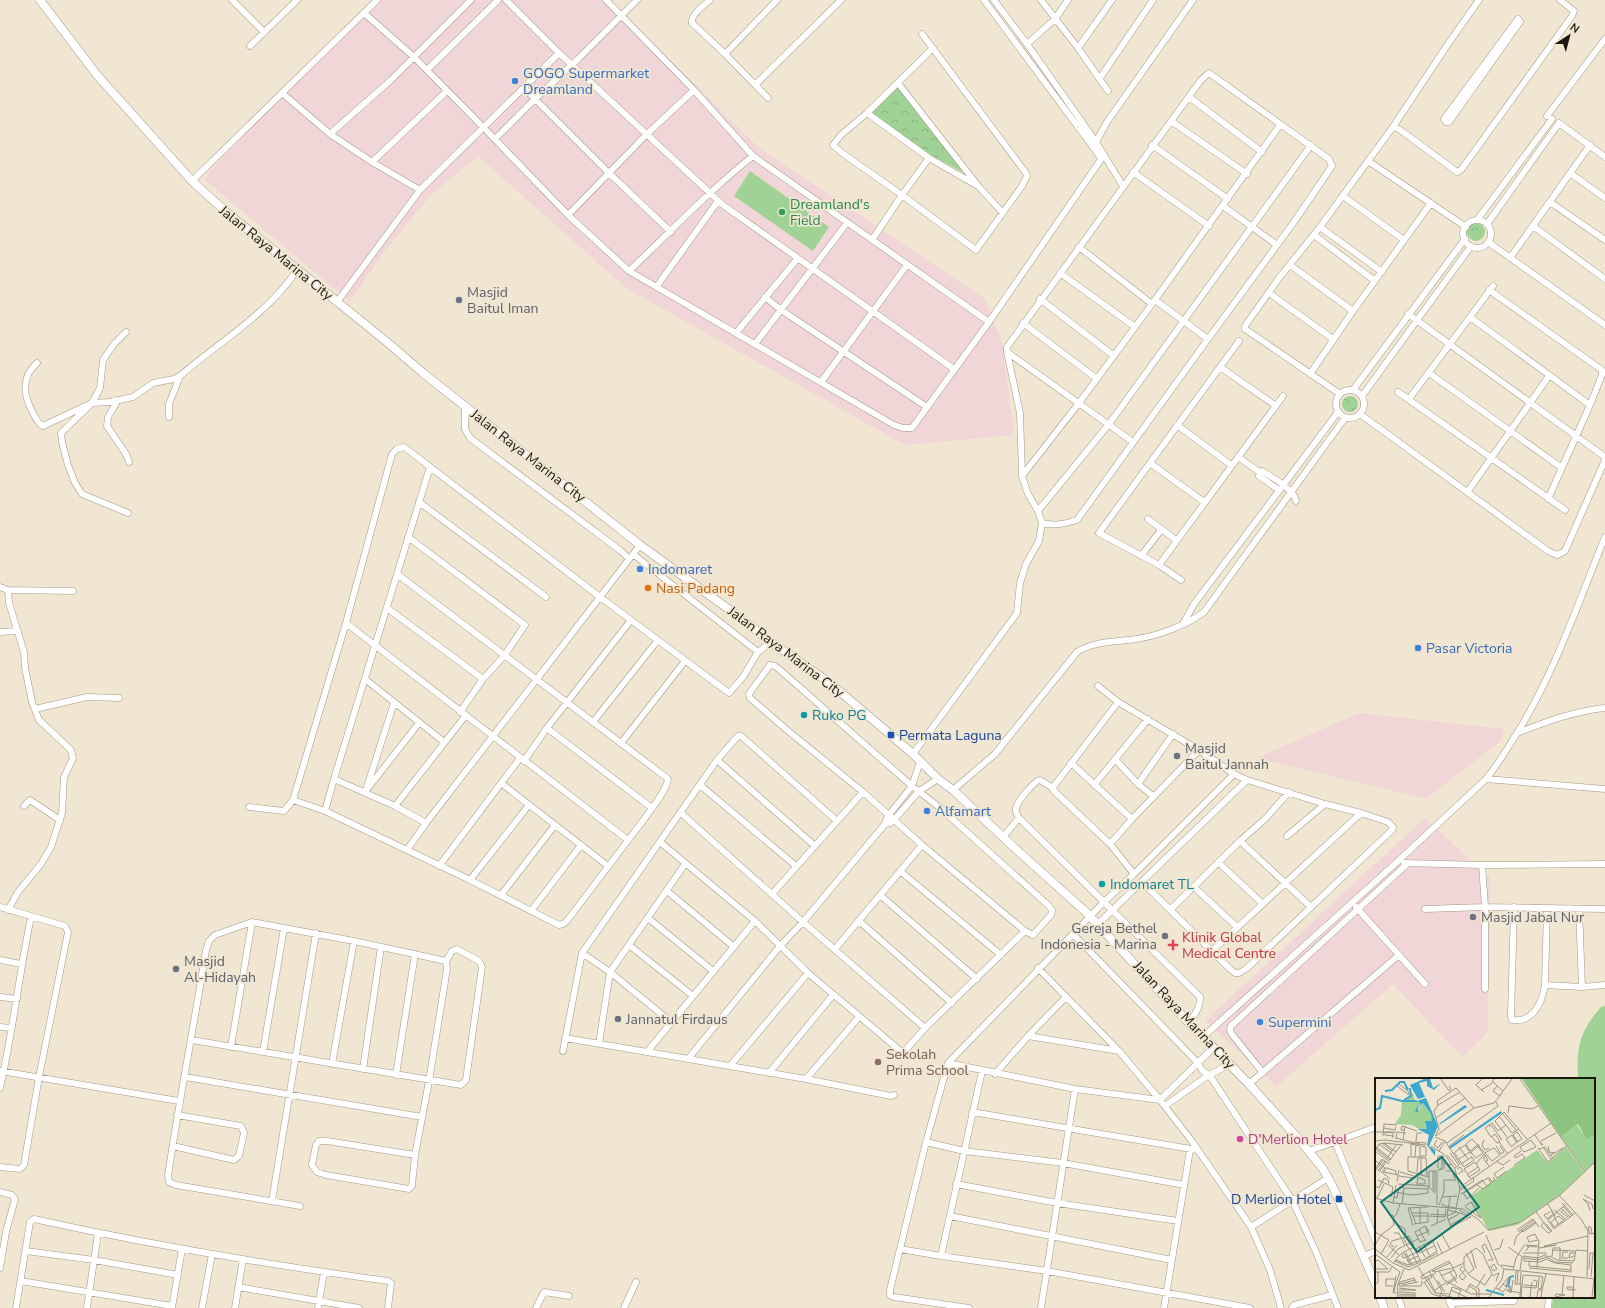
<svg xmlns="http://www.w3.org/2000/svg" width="1605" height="1308" font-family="'Nunito Sans',sans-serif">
	<defs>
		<pattern id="park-crowns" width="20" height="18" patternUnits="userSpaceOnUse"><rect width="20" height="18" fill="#a0d195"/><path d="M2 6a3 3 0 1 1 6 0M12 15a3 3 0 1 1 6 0" fill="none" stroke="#89b37f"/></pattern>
	</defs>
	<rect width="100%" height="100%" fill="#f0e6d2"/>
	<path fill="#f1d6d8" d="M375,0H610L758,147L985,299L1002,341L1014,435L905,445L626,288L478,156L431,195L386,249L350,302L204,179L268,106Z
		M1359,713L1504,729L1502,740L1426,799L1257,758Z
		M1425,818L1490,878L1488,1032L1462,1057L1393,984L1277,1086L1205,1021Z"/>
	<path fill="#a0d195" d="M750,171L829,227L813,251L734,196Z
		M1605,1006V1308H1552L1553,1297H1594V1079H1578C1576,1047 1580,1031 1601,1007Z"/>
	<path fill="url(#park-crowns)" d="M898,87L966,174L931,155L871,113Z
		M1467 232a9 9 0 1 1 18 0a9 9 0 1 1-18 0Z
		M1342 404a8 8 0 1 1 16 0a8 8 0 1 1-16 0Z"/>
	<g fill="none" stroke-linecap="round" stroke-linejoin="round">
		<g stroke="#a29886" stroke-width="7">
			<path id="minor" d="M232,0L264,32
				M710,0C703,6 691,14 692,23L725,54L768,98
				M984,0L1101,158
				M994,0L1027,44
				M1041,0L1078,48L1108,91
				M1068,0L1055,19L1027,44L1096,142L1123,186
				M364,13L414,57L484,128L568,215L629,271L894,425L903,428H912L989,322L753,156L694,90L606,0
				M1518,19L1520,22L1449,122H1446L1444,119Z
				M922,34L1026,173L1027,176L1022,186L976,250L902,195L842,153L833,145L841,135L867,113L933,48
				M250,46L297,0
				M1078,48L1112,0
				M559,53L723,205L954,369
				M725,54L777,0
				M427,70L498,0
				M1100,78L1153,0
				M898,83L979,187L1002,212
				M755,85L841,0
				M524,88L609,173L671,232
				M282,93L330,134L391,80L471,0
				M1189,97L1262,152
				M867,113L929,158L976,185
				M1547,116L1605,39
				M1171,121L1247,174
				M1393,127L1448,44L1479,0
				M330,134L372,162L420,190
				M495,139L535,99L579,58L637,0
				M1096,142L1107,122L1193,0
				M1152,145L1228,199
				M372,162L447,91
				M1133,172L1209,226
				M1570,173L1605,198
				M192,181L377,0
				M1343,196L1404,240
				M1550,202L1605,240
				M1223,206L1277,245
				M568,215L647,134L694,90
				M1477,220L1552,119
				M1463 234a14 14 0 1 1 28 0a14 14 0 1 1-28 0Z
				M1487,224L1559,123L1605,157
				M1533,226L1605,279
				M1320,227L1368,161
				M1466,227L1368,161L1393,127L1399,129L1457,172L1461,170L1572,16L1574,11L1560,0
				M1314,235L1375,281
				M872,240L902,195L929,158
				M1488,242L1605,325
				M1079,247L1152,304
				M1510,258L1590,145
				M1290,265L1353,311
				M629,271C670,232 709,191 753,156
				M1060,273L1135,327
				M657,286L718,201
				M1489,290L1602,370V375L1590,405L1548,499
				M1269,293L1333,339
				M765,297L781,310L927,407
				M1040,299L1114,356
				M1155,300L1208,339
				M337,302L420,190L559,53L506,0
				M1408,314L1605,457
				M1470,317L1590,405
				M989,322L1104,155
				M1023,323L1097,379
				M126,332L114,344L103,360L100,388L92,403L61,433L62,442L68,465L75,483L82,494L128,513
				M736,333L798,258
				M755,344L847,223
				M1007,352L1133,442
				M37,363C22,376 23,394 32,411C35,417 37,423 43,426L92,403L110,402L133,397L153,383L174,379L180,376C219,342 268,314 297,270
				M1220,367L1276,406
				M1429,373L1562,468
				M1310,374L1353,311L1431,203
				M821,382L907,265
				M1336 404a14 14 0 1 1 28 0a14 14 0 1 1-28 0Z
				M1353,390L1465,239
				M1398,392L1565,510
				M1340,394L1245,329V326L1279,278L1320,227L1382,272
				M1362,396L1471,246
				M1409,399L1493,286
				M118,400L108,417L107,426L126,454L129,462
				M465,406V429L470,438L621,551L629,559
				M1360,414L1548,551L1557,555L1565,551L1605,460
				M169,417V404L180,376
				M1177,425L1231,465
				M1238,457L1258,471
				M1150,463L1204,502
				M1262,471C1272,477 1294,489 1296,501
				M1022,476L1079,403L1152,304L1280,125
				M1259,476L1279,490
				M1468,491L1549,376
				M419,502L546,597
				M1038,511L1109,424L1311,145
				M1148,519L1176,540
				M408,537L525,625L504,656L483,679
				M633,554L758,652L771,642
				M1141,556L1161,530
				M1159,565L1283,396
				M1181,580L1159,565L1099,533L1239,341
				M0,587L8,590L73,591
				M387,608L483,679L460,712
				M346,623L628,840
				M1183,624L1194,604L1338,412
				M0,632L18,631
				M770,665L775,666L780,670L912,786L939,807L1049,906L1052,910L1051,915L1033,935L1025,931L922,845L863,792L787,730L750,698L749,694L751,691Z
				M365,679L444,742
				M1098,686L1118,702L1199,750L1234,774L1247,780L1325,804L1361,813L1388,822L1393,827L1392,830L1246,969L1239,973H1235L1230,969L1142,882
				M1118,702L1054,786L1053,790L1110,844L1134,874
				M35,709L87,697L119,698
				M593,722L658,640
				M547,728L652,808
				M1517,733C1546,722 1574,711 1605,708
				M621,743L685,661
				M913,754L1017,613L1020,583L1026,564L1039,541L1042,523L1038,511L1028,494L1022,476L1020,413L1007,352V347L1201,80L1209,73L1329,159L1332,166L1294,222L1208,339L1077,520C1064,524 1055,526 1042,523
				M1115,759L1138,784L1153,796
				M717,760L815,846
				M524,761L547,728L631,620
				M920,762L912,786L888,816L886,820L885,824L890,823L894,820L919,791L938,779
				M1071,763L1132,819
				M334,779L395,806L426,823
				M1486,779L1605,789
				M501,783L608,866
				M1138,784L1173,734
				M700,785L796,866
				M1094,785L1148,719
				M368,788L419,723
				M1053,788L1040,780L1037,781C1031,786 1016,802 1016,809C1015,813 1018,815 1019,818L1200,997C1201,1007 1194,1015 1189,1023
				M953,790L995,754L1077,652C1094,641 1117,642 1136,639C1158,636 1187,625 1204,612L1345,418
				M365,793L394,703
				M293,800L325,811L470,880L559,925L563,924L566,922C590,890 615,858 639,826C646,816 667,791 668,779L667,778L397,574
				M24,806L30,800L60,820
				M395,806L466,715
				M249,807L284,811L293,800L346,623L392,454L397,449L404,447L600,597L729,693L743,677L758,652
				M325,811L334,779L430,467
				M681,813L803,922L925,1028
				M1287,836L1325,804
				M1003,837L1019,818
				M1240,841L1311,907
				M660,842L755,921L808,973L903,1053L925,1028L1025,931
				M1110,844L1132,819L1199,750
				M407,850L426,823L640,545
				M1219,863L1263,904
				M1404,863L1482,865L1605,864
				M1482,865L1485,907L1605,909
				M439,866L520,758
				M900,871L1001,955
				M470,880L529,805
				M1194,887L1237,927
				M667,891L734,947
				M772,894L863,792
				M501,895L555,825
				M880,895L977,979
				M0,907L65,926L68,932L39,1077L24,1165L20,1169L0,1167
				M1356,907L1425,984
				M1514,907L1511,1016L1512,1020C1533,1023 1542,1003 1545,985L1582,987L1605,985
				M1171,909L1240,841L1265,819L1289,792
				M1425,909L1485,907V989
				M1579,909L1582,987
				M8,910L18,892L41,864L51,847L62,813L64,777L73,758L71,750L39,720L32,702L25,668L24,652L9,603L8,590
				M531,911L581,845
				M648,918L713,971
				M859,921L952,1003
				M1098,924L1247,780
				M1073,934L1197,1062L1202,1070L1210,1076L1292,1200L1316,1252L1338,1308
				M629,945L693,996
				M835,949L922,845
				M1212,951L1361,813
				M582,953L610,972L671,1022
				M0,960L21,964
				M1038,968L1119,1051L1160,1100L1191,1140L1251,1227L1270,1270L1281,1308
				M1545,985L1547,908
				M0,997L17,999
				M0,1027L11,1028
				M1028,1036L1119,1051
				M1203,1037L1396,863L1486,779C1496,767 1504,754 1512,741C1553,678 1577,606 1605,537
				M565,1038L806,1079L891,1096L894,1095
				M192,1040L461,1085L466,1080L482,967L479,961L457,949L452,951L446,961
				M599,1044L610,972L685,864
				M231,1047L252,922
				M563,1051L582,953L717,760L738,736H741L837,821
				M263,1052L284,928
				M647,1052L755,921
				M688,1059L780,946L803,922L885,824
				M948,1063L1103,903L1134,874L1234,774
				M332,1064L354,941
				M730,1066L808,973
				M363,1069L381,947
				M0,1071L179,1101
				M769,1073L833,995
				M1263,1073L1231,1033L1230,1029L1231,1026L1407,864
				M995,1074L1028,1036L1066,997
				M396,1075L415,954
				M185,1077L422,1117
				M806,1079L859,1017
				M1249,1084L1399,955
				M0,1088C13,1032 19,974 31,917
				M1165,1106L1206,1077L1230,1064
				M972,1112L1197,1150
				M926,1142L964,1151L1063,1163L1184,1185
				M1335,1142L1376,1242
				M173,1146L234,1160L239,1156L244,1133L241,1126L177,1115
				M1309,1151L1376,1127
				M956,1184L1057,1203L1178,1221
				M0,1192L12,1195L15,1199L6,1232L0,1268
				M272,1201L316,933
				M300,1206L176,1185L169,1182L168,1176C179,1101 194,1026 206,950L209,941L215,935L252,922L354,941L446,961L447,969L429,1081L415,1155L412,1186L409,1189L326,1175L317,1172L312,1165L316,1145L319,1141H327L415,1155
				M950,1216L1172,1260
				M1251,1227L1328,1178
				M900,1249L941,1256L1047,1271L1250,1308
				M26,1251L94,1260L178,1275
				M941,1256L982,1071
				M1364,1256L1376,1251
				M21,1281L172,1306
				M238,1287L359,1308
				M1398,1297L1402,1308
				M1448,1297L1452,1308
				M1450,1303L1514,1301
				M16,1308L30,1222L34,1219C151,1245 270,1265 388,1281L391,1283L388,1308
				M87,1308L98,1233
				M172,1308L182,1249
				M202,1308L212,1254
				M235,1308L243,1259
				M318,1308L324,1272
				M536,1308L544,1292L569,1296
				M624,1308L636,1282
				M969,1308L894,1297L890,1295V1290L926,1142L948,1063L1075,1089L1160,1100L1214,1047
				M1041,1308L1075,1089
				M1164,1308L1190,1150
				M1292,1308L1294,1305L1332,1295
				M1548,1308L1549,1297"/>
		</g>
		<g stroke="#a29886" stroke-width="9">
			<path id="secondary" d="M40,0L97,75L192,181L225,211L387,342L423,373L640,545L734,613L771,642L830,683L913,754L938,779L953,790L1019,852L1087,913L1189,1023L1249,1084L1303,1144L1323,1169L1333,1187L1376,1285
				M1380,1297L1384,1308"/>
		</g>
		<use href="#minor" stroke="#fff" stroke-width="6"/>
		<use href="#secondary" stroke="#fff" stroke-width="8"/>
	</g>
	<g fill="#3f7fe0" stroke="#f0e6d2" stroke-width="1.5">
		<circle cx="515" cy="81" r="4"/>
		<circle cx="640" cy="569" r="4"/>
		<circle cx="1418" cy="648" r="4"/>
		<circle cx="927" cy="811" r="4"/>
		<circle cx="1260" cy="1022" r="4"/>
	</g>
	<circle fill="#2e9e5b" stroke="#f0e6d2" stroke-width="1.5" cx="782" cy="212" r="4"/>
	<g fill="#6b7280" stroke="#f0e6d2" stroke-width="1.5">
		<circle cx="459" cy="300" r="4"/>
		<circle cx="1177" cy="756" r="4"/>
		<circle cx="1473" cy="917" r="4"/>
		<circle cx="1165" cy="936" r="4"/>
		<circle cx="176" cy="969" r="4"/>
		<circle cx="618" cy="1019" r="4"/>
	</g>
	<circle fill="#e8710a" stroke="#f0e6d2" stroke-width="1.5" cx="648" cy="588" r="4"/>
	<g fill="#0f9aa8" stroke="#f0e6d2" stroke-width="1.5">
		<circle cx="804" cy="715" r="4"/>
		<circle cx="1102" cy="884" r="4"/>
	</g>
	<g fill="#1a4fb4" stroke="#f0e6d2" stroke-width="1.5">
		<rect x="887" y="731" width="8" height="8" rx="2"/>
		<rect x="1335" y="1195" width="8" height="8" rx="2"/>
	</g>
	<path fill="#e0444e" stroke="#f0e6d2" stroke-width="1.5" d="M1171 939h4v4h4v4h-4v4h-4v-4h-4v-4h4z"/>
	<circle fill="#8d6e63" stroke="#f0e6d2" stroke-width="1.5" cx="878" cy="1062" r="4"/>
	<circle fill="#d1479c" stroke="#f0e6d2" stroke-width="1.5" cx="1240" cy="1139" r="4"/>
	<g text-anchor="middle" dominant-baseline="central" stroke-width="3.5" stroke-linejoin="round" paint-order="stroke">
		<g font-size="14" fill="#366cbe" stroke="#f0e6d2" text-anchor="start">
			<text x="523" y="73">GOGO Supermarket<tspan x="523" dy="16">Dreamland</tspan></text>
			<text x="648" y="569">Indomaret</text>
			<text x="1426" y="648">Pasar Victoria</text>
			<text x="935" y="811">Alfamart</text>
			<text x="1268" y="1022">Supermini</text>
		</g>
		<g font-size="14" fill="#27864d" stroke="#f0e6d2" text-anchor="start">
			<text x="790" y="204">Dreamland's<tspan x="790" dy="16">Field</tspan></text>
		</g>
		<g font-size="14" fill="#1c1811" stroke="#f0e6d2">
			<text transform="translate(276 253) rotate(39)">Jalan Raya Marina City</text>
			<text transform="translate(528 456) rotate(38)">Jalan Raya Marina City</text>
			<text transform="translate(786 652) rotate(37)">Jalan Raya Marina City</text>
			<text transform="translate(1184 1015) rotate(47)">Jalan Raya Marina City</text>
		</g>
		<g font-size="14" fill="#5b616d" stroke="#f0e6d2" text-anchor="start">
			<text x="467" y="292">Masjid<tspan x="467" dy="16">Baitul Iman</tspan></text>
			<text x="1185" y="748">Masjid<tspan x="1185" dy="16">Baitul Jannah</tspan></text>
			<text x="1481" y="917">Masjid Jabal Nur</text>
			<text x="1157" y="928" text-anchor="end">Gereja Bethel<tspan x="1157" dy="16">Indonesia - Marina</tspan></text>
			<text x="184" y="961">Masjid<tspan x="184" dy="16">Al-Hidayah</tspan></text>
			<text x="626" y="1019">Jannatul Firdaus</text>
		</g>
		<g font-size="14" fill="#c56008" stroke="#f0e6d2" text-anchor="start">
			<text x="656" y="588">Nasi Padang</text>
		</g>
		<g font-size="14" fill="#0d838f" stroke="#f0e6d2" text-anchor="start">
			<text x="812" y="715">Ruko PG</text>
			<text x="1110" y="884">Indomaret TL</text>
		</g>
		<g font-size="14" fill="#164399" stroke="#f0e6d2" text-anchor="start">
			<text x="899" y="735">Permata Laguna</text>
			<text x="1331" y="1199" text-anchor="end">D Merlion Hotel</text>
		</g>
		<g font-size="14" fill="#be3a42" stroke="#f0e6d2" text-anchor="start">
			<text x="1182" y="937">Klinik Global<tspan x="1182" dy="16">Medical Centre</tspan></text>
		</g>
		<g font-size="14" fill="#785e54" stroke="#f0e6d2" text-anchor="start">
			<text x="886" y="1054">Sekolah<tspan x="886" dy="16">Prima School</tspan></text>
		</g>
		<g font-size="14" fill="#b23c85" stroke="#f0e6d2" text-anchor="start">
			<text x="1248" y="1139">D'Merlion Hotel</text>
		</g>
	</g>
	<g transform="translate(1375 1078)">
		<rect width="220" height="220" fill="#f0e6d2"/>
		<path d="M191,69L209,94L186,116L142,147L114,153L95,119L162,72L173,85Z" fill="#a0d195"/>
		<path d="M147,1H220V56L212,62L203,46L186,59Z" fill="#8bc37f"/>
		<path d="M38,15L40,23L46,25L42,29V34L48,25L56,36L59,51L54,57L37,47L20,46L26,37L27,23Z" fill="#a0d195"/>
		<path d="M201,46L212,61L220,56V84L210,93L186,59Z" fill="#a0d195"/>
		<path d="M49,1H55L58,10L66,5L59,12L52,8V3L44,5L50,19L43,21L35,7ZM51,20L63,48L54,68L60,72V78L52,67L54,57L43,51H52L50,43H57L56,36L48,25L43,30V34H40L42,29L46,26L42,23ZM90,27L92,29L64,47L65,45ZM126,33L127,35L75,71L74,69Z" fill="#3ca8ce"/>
		<path fill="none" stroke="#3ca8ce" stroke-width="2" d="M10,13L17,12L25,4H29L33,12M29,22L36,18L35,10M0,32L5,30L7,18L27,23H42M133,209L135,199L139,198M111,212L129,217"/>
		<path fill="none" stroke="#9b9485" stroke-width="1" d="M66,1L74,13L76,11L74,8M107,1L101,7L109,14M145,1L210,94M118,4L128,13L125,18L118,13L122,8M22,8L34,17V14L24,6M106,12L116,6L119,1M128,13L137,1M63,27L85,14M129,34L152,61M129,34L120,43L132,59M133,35L134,28L157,31L163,28M128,36L141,52M124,38L137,55L144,51M61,40L90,20M114,47L117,45L123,53L131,47M116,47L127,62M115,49L114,47L110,50L116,59L120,56L125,63L122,65L117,59M9,50L20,52L21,49M30,52H26L27,48L42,53M0,54H21M159,56L167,67H168L165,64M8,58L9,46L22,47M60,58L64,51L59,33L63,27L62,23L81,10L99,30M61,58L89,37L99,30L119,25L125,18M60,59L70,63L64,73M18,60V55L10,54V57L18,58M21,60L40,65M21,61L22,54L31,55M97,61L110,75M97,61L91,66L95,73L104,66M28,62L30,48M62,62L59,67L63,70L67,64M109,62L107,67L110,72L114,70M0,63L10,62L50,67L51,65L40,64L45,66M41,63L42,55H47M70,63L85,86L80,90M166,63L181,55M124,64L132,75M148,64L150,66L156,62L161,69L149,74L145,69L150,66M7,65L17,73M9,65L21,74M72,65L123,28L121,24M4,66L19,77M36,66L45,68V79H36ZM26,67L15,82L1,71L4,66L9,65L28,67M46,68L51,69V78H46V97L54,99M56,68L70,77L80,91L85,111L81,130M121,68L126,76L129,74L125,68M136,68L131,61L137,57L142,65M173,68L174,74L180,75M1,69L16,81M73,69L89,57M84,69L93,81M103,69L108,75L101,80L96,74L101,70L102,69L105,68M136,69L142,64L147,61L142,54L138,57L143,64M168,69L176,81M163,70L173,84L191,68M164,71L170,69L178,80M0,73L15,84M79,74L89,89L99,82L96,78M80,74L90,67L96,76M75,75L83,86M110,75L113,73L119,70L125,77L117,83L110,75M72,77L81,88M176,77L188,70M111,78L108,80L114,88M35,79H33V93L47,97M40,79L41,66M12,80L22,66M62,80H67V90L63,92L68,91M84,81L95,74M1,83L10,90L6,95M121,83L128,87L135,82M86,86L97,79M101,86L109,76L113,82L111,84M139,87L150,80L147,76L141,80L139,78L146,73M12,89L8,95L15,101M129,89L119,96L122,100L132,93M12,90L21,93V97M63,90V78H68V85M0,91L7,81L14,86M69,91V85L77,87M82,91L85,89L88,93L83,96M1,92L8,82M3,93L10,83M71,93H78L79,100M4,94L11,84M9,94L23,97M25,94L39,98M42,94L43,80H51L52,98M93,96L103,89M24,98L38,100M42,99L50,102V106H42L43,99M94,99L105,92L100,84L89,91L93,97L94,99L96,101M114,99L117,104L120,102L118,99M3,102L18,109L16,119M69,102H81L80,97M22,104L24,92M0,108L4,110L9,100L14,103L13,106M29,110L53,111M84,110L176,45M85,112L99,103L98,99M58,113V93M20,114L37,117L53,115V108L23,106M60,114V93M60,115L54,109V93H62V127M86,116L107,102L112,108M87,116L113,100L116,105L108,111L102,107M89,116L92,121L104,110M184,117L206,141L213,153L212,199M209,117L220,123M19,119L22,120L24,109L29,110L27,126M67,119L82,118M0,120L18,125L88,131L104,142L113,152M2,120L9,106M18,125L21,107M68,125L67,127L80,130M187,125L198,137M173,126L180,138M191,126L173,142L179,151L200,135M64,127L69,114V102M90,128L96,124L103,136M188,128L197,138M90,129L106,140L96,124M35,130L41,146M81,130V134L72,138L76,149L96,139L84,132M186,130L195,139M188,131L186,134L193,139M73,132L88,136L93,140M176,132L183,146M179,132L192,142M215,133L213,126L208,121L217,126L218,131M161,134L175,153M175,134L169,137L172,141L177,137M37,135H53V144L39,146M55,136L70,137M17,137L19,139L22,135L25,126M38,138H53M54,138L70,139L71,131M72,138L75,119M183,138L189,142L179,149L176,144ZM73,142L84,136M45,145V130M62,145L63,131M168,145L166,148L173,155L177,153L171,146M22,146L30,151L31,158M75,147L92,138M38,148L33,130L53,129M56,148L71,141M44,151L50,162M113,152L146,144L185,117L220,84M142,152L158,141L164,149M146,152L148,154L161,145M147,153L160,144M0,154L14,162L6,176M143,154L159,142M19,155H24L30,168M66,155L75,171M217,156L216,149H213L215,156L220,155M111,157L123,186L129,191L220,201M32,158L38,169M42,158L54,153L50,148M28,159L34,171M51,162L45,164L40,154L50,148L54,157M62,164L67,175M154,164L163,162L160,156L152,159L154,164M49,166L54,177M0,167L6,157L19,147L18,142M13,167L24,177M139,167L141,159L147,153M44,168L50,179M169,168L213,158M19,169L15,166L17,163L34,158L39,168L37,169M133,169L149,180L163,182L175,178L182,182L199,183L201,172L212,173M169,169L181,167M101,170L108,176L117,196L110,207L95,198L89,190V179ZM154,170L151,167L164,168M164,170L181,167M0,171L18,185L34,192L109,154M35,171L42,185M41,171L57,162L62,173M96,172L101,190M119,172L125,170L128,161M178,172L200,173M151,173L154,168L162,169M29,174L35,187M193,174H188L187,180H193M31,175L37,187M44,175L59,168M91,175L99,191L93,196M110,175L107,168L110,166L118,182H113M148,175H171V179M0,176L25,194L20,208L19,215H21M28,176L27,179L30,180L42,174M148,178L163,180L170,177M177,178L178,170H185V182M199,178L194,180L195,175H200M12,179L22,167M16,180L23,171L43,161M149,180V183L165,184L174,180L180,184L198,185M21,182L33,187L46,182M173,182L180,185L196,187M0,183L3,182L13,191H0M32,183L43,178M47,183L62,173M47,183L63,175M154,183V188L196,192M19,184L23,179L27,175L39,169L46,184L33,189L20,183M126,187L139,189M87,188L85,191L91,199M43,189L60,215L74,216M114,190L119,186L122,191L118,193L116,189M154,190L196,194V187M162,190L164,162M58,191L59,194L78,190L82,198L73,204M58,191L74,183L78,190L89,185M214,191L215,175H220M90,192L84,198L87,202L91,199M138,192L141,180L150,166M145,192L147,179M58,193L75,185M64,193L69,202L96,216H117M141,193L140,206H145L146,194M0,194H14L17,189M75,194L82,205M57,196L67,213L64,219M52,198L61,215M66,198L79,192M117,198L124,195L121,203M164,198L168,199L166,211L163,210L164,202V197M216,199L218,175M47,201L61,195M47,201L46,198L57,192L58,194M63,203L70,214M49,204L57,216L67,219M0,205H3V194M48,205L57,199L54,193M25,206L40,202M128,206L134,199L131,209M142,206L143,193M27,207L43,204M71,207L82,200M149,207L162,208M18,208H11V201H20M24,208L25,204L39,200L41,204M25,208H46L47,203M94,208L101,212L102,219M102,209L110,196M148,209L161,210L162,203L158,202M121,210L128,214L132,209L128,206L124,211M24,212H41L24,210M60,212L72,204M76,212L91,219M131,212L145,215M167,212L171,196M197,212V209H192V211L196,212H201M23,214L40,215V219M91,214L95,206L104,211V219M133,214L135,208V215M18,215L21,198M136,215L138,202M23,216L40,217M187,216L189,197M65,217L77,219M23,218H40M22,219L23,206L29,191M74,219L77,209L86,212L83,219M114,219L127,201L129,191M145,219L146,205M146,219L148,197L163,198M155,219L157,204M162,219L163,212H167L166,219M180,219L190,217L181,216L180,218M198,219L199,199M217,219L219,201"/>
		<path fill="#0f766e" fill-opacity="0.15" stroke="#0f766e" stroke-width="2" d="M67,79L104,129L42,174L6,124Z"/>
		<rect width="220" height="220" fill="none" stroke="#1c1811" stroke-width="2"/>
	</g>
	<g transform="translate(1569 36) rotate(36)" stroke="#f0e6d2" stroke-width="3" paint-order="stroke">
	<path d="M0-3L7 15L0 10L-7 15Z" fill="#1c1811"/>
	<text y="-6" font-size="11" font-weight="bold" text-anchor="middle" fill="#1c1811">N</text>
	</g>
</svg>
